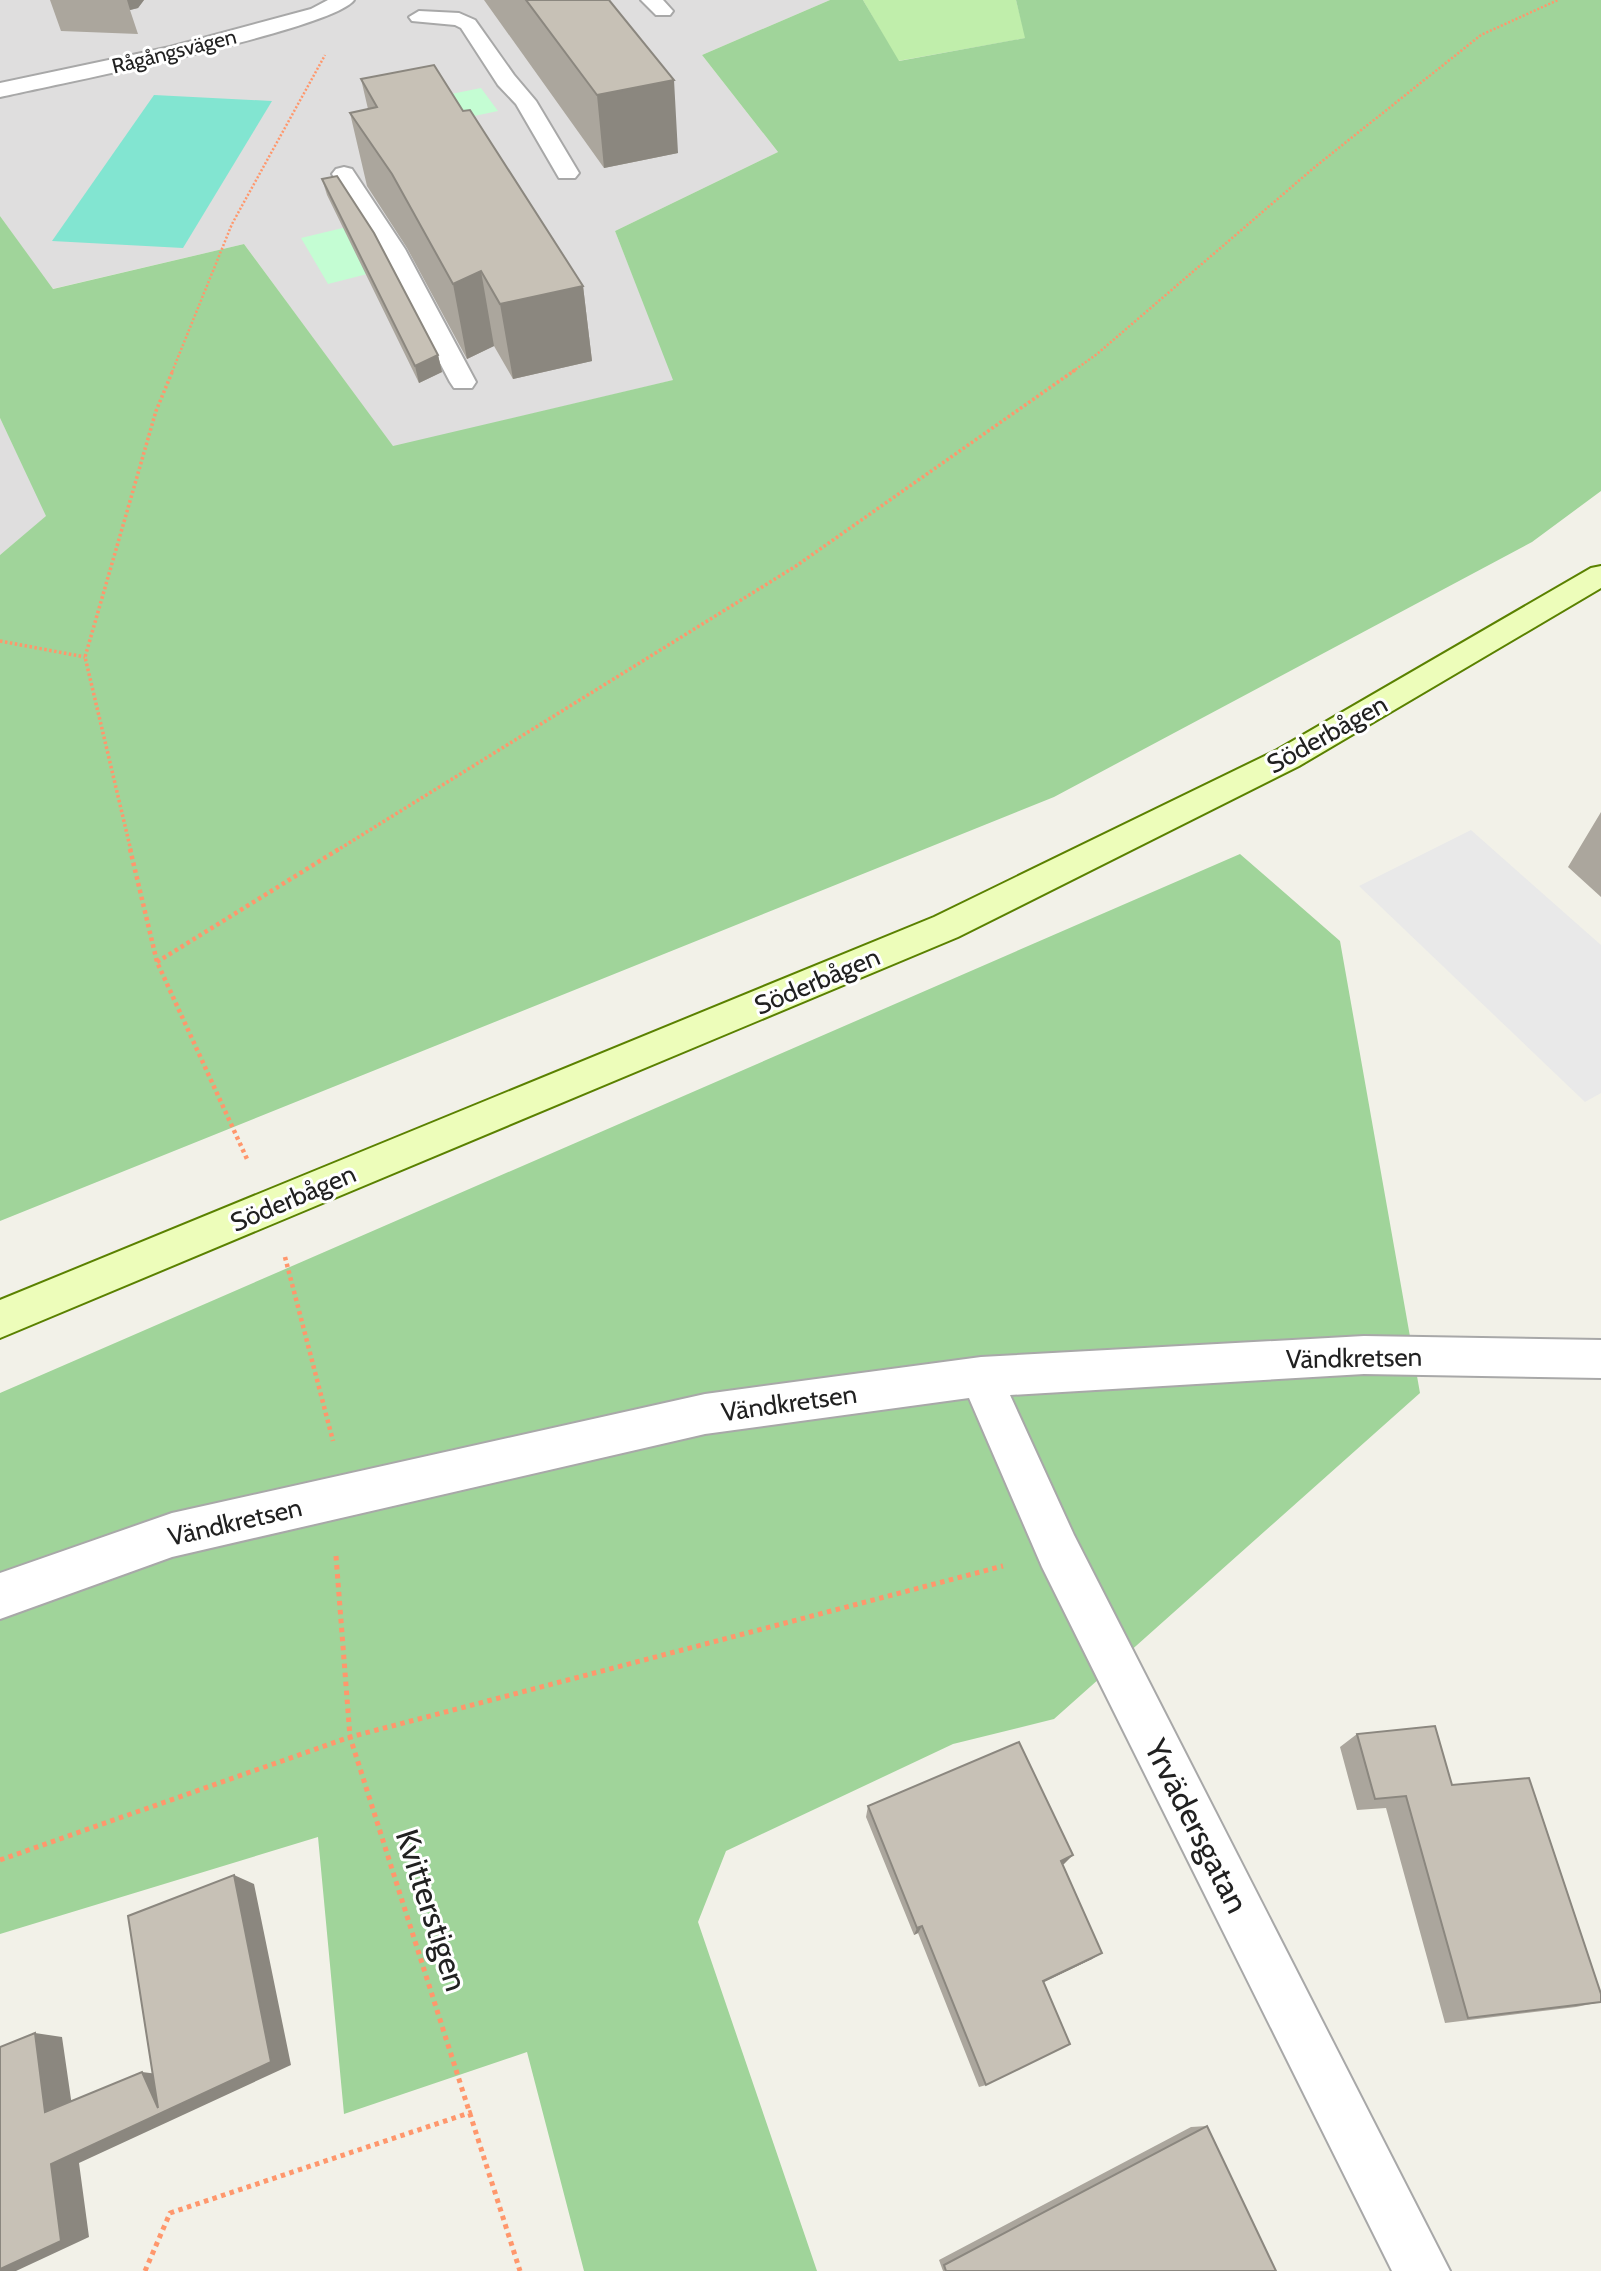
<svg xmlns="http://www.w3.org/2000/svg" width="1601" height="2271" font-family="Cabin,sans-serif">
	<rect width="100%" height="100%" fill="#f2f1e8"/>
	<path fill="#dfdede" d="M0,0H830L702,55L778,152L615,231L674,380L393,447L244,244L52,289L0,216Z
		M0,418L47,516L0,555Z"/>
	<path fill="#c0eeab" d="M863,0H1016L1026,38L898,61Z"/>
	<path fill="#a0d49a" d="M830,0H863L899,61L1025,38L1016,0H1601V491L1532,542L1054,797L0,1221V555L46,516L0,418V216L53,289L244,244L393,446L673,380L615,231L778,152L702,55Z
		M1240,854L1340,941L1420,1393L1054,1719L953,1744L726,1851L698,1922L817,2271H584L527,2052L344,2114L318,1837L0,1934V1393Z"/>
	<path fill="#c4fdd3" d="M481,88L498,111L403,131L421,100Z
		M355,225L383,270L328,284L301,238Z"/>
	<path fill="#82e5d1" d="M154,95L272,101L183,248L52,241Z"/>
	<path fill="#e9e9e9" d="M1471,830L1601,945V1093L1585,1102L1359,886Z"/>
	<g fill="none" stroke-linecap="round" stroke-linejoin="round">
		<g stroke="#a8a8a8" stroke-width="4">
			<path id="street" d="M328,0H354C333,30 52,85 0,97V83L170,47L311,9Z
				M641,0H663L673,11L670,15H656Z
				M419,11L459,13L475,20L514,75L536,101L579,173L575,178H559L516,104L498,85L461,28L455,25L412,21L409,17Z
				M344,167L352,169L405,249L476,382L472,388H454L450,382L380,249L332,174L336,169Z
				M1364,1336L1601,1340V1378L1364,1374L1010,1395L1074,1535L1450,2271H1392L1042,1567L969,1398L705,1434L172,1557L0,1619V1573L172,1513L705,1394L981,1357Z"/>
		</g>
		<g stroke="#5a8100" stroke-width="4">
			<path id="secondary" d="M1601,566V588L1299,766L958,937L0,1338V1300L934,917L1277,750L1591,568Z"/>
		</g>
		<path stroke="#ff976c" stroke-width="2.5" stroke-dasharray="2 2" stroke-linecap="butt" d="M172,372L232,224L325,55
			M1072,372L1097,354L1316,166L1481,35L1558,0"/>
		<path stroke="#ff976c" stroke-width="3.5" stroke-dasharray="2.5 2.5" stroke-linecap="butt" d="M0,641L85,657
			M131,851L85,657L156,411L173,370
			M336,851L796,566L1075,370"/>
		<path stroke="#ff976c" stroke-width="4.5" stroke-dasharray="3.5 3.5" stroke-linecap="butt" d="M130,849L157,962L247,1159
			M157,962L339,849
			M285,1257L333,1441"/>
		<path stroke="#ff976c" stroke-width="5" stroke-dasharray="4.5 4.5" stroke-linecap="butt" d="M336,1556L350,1737L520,2271
			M0,1860L350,1737L1003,1566
			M145,2271L170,2213L472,2112"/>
		<use href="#street" fill="#fff" fill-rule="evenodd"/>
		<use href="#secondary" fill="#edfdba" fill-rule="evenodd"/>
	</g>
	<path fill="#aba69d" d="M50,0H144L138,8L130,10L138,34L61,31Z
		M484,0H609L678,153L604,168Z
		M361,79L463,111L583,286L592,361L513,379L494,346L467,359L407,248L367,186L350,113L368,109Z
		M322,179L438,355L442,372L419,383L327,195Z
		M1601,812V897L1568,867Z
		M1357,1734L1452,1785L1601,2002L1576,2007L1445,2023L1386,1808L1357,1810L1340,1747Z
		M868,1806L1063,1865L1092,1959L1043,1982L986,2085L979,2087L918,1933L914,1935L866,1817Z
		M1207,2126L1276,2271H943L939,2260L1191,2127Z"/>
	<path fill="#8b877f" d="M127,0H144L138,8L130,10Z
		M674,80L678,153L604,168L597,95Z
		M481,271L494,346L467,359L453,284Z
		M583,286L592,361L513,379L500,304Z
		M438,355L442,372L419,383L415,366Z
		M1073,1855L1064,1864L1053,1870L1061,1861Z
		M234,1875L254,1884L291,2065L79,2163L89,2237L16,2271H0V2269L51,2164L158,2108L142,2072L166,2075Z
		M922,1926L918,1933L914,1935L917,1928Z
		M1102,1953L1092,1959L1034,1987L1043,1981Z
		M35,2033L62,2037L73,2113L45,2112Z"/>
	<path fill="#c7c1b6" stroke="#8b877f" stroke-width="2" d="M526,0H609L674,80L597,95Z
		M434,65L463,111L470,110L583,286L500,304L481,271L453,284L392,174L350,113L377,107L361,79Z
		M337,176L374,233L438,355L415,366L322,179Z
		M1435,1726L1452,1785L1529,1778L1601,1994V2002L1468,2018L1406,1796L1375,1799L1357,1734Z
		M1019,1742L1073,1855L1061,1861L1102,1953L1043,1981L1070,2044L986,2085L922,1926L917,1928L868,1806Z
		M234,1875L271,2062L51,2164L61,2241L0,2269V2047L35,2033L45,2112L142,2072L158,2108L128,1916Z
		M1207,2126L1276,2271H946L944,2265Z"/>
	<g text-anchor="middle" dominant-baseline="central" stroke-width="6" stroke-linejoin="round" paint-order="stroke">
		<g font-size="21" fill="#212121" stroke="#fff">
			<text transform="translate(174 51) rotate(-14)">Rågångsvägen</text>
		</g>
		<g font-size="26" fill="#212121" stroke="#fff">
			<text transform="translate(1327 734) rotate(-29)">Söderbågen</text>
			<text transform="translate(817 981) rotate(-23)">Söderbågen</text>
			<text transform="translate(293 1198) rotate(-23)">Söderbågen</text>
			<text transform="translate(1354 1358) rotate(-1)">Vändkretsen</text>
			<text transform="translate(789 1403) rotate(-8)">Vändkretsen</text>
			<text transform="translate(235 1522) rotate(-13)">Vändkretsen</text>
		</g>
		<g font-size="32" fill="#212121" stroke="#fff">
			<text transform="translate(1197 1826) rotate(63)">Yrvädersgatan</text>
			<text transform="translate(432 1910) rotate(72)">Kvitterstigen</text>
		</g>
	</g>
</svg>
